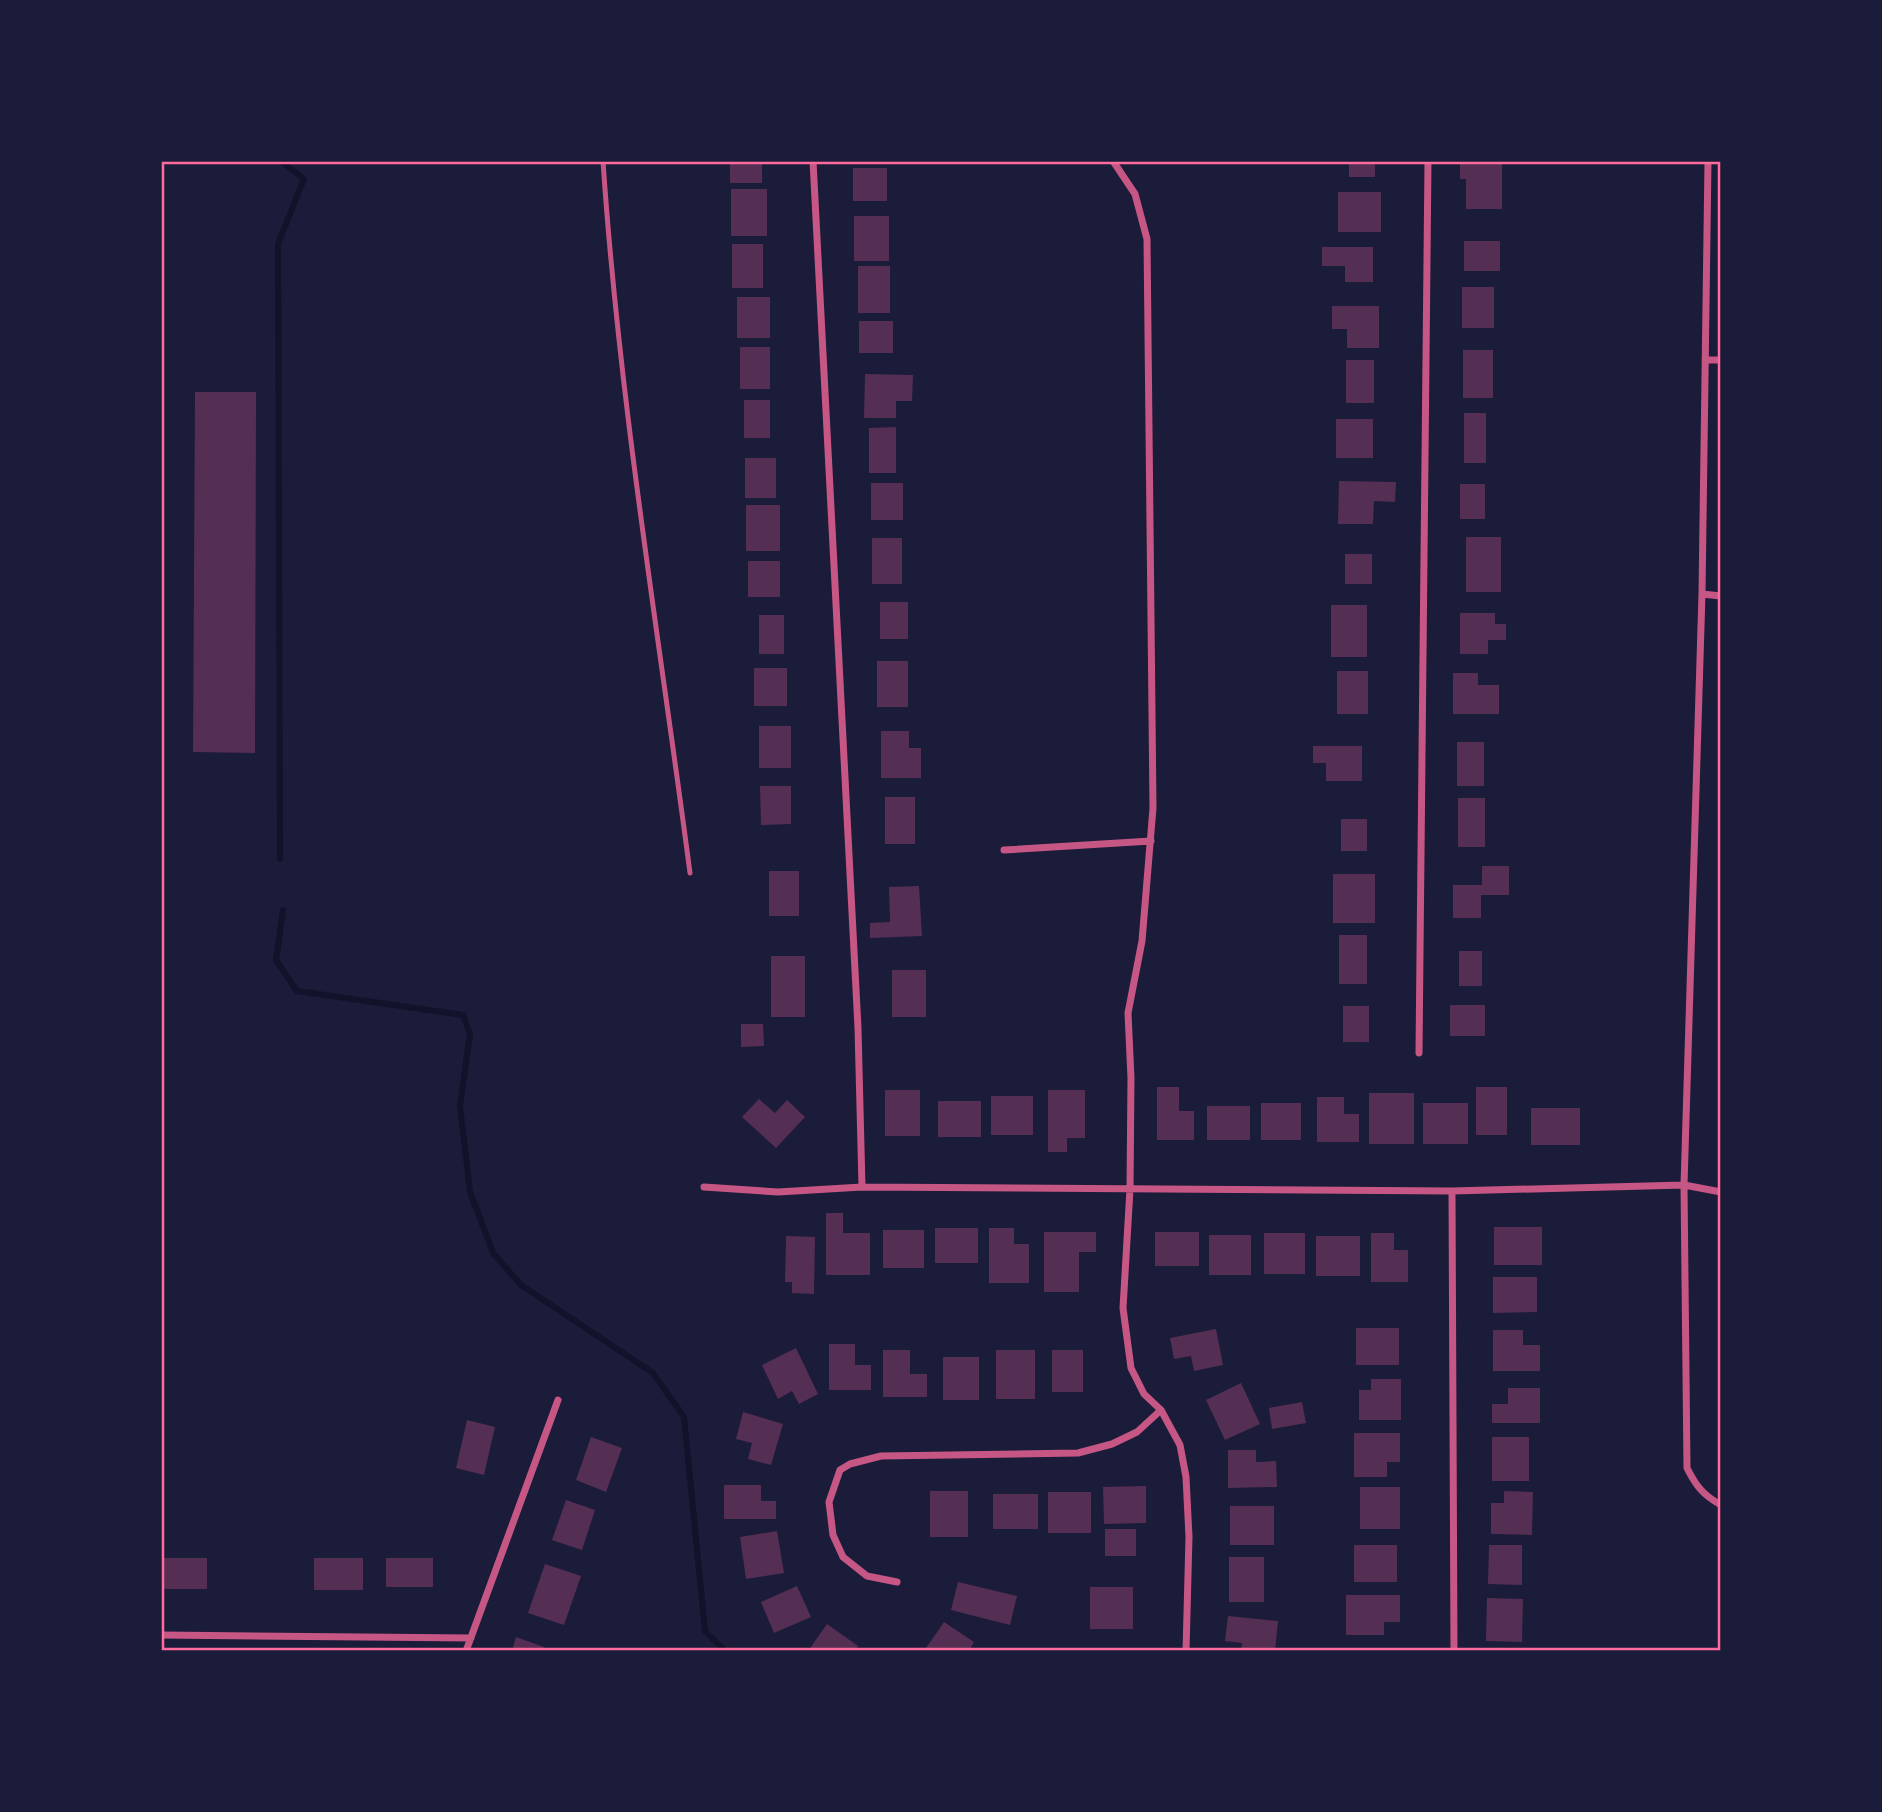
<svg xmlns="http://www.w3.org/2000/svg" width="1882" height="1812" font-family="Ubuntu,sans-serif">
	<rect width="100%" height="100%" fill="#1b1b3a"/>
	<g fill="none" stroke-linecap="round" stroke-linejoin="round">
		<path stroke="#12122b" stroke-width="6" d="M280,859L278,244L304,179L281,161
			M283,910L276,960L297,991L463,1015L470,1034L460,1106L470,1192L493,1253L521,1285L653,1373L684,1417L705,1631L725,1651"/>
	</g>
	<path fill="#542f53" d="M730,161H762V183H730Z
		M1349,161H1375V177H1349Z
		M1460,161H1502V209H1466V179H1460Z
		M853,168H887V201H853Z
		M731,189H767V236H731Z
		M1338,192H1381V232H1338Z
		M854,216H889V261H854Z
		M1464,241H1500V271H1464Z
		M732,244H763V288H732Z
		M1322,247H1373V282H1345V266H1322Z
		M858,266H890V313H858Z
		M1462,287H1494V328H1462Z
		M737,297H770V338H737Z
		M1332,306H1379V348H1347V329H1332Z
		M859,321H893V353H859Z
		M740,347H770V389H740Z
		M1463,350H1493V398H1463Z
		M1346,360H1374V403H1346Z
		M865,374L913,375L912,401H896V418H864Z
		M195,392H256L255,753L193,752Z
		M744,400H770V438H744Z
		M1464,413H1486V463H1464Z
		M1336,419H1373V458H1336Z
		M896,427V473H869V428Z
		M745,458H776V498H745Z
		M1339,481L1396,482L1395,502L1374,501L1373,524H1338Z
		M871,483H903V520H871Z
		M1460,484H1485V519H1460Z
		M746,505H780V551H746Z
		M1466,537H1501V592H1466Z
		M872,538H902V584H872Z
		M1345,554H1372V584H1345Z
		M748,561H780V597H748Z
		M880,602H908V639H880Z
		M1331,605H1367V657H1331Z
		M1460,613H1495V624H1506V640H1488V654H1460Z
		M759,615H784V654H759Z
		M877,661H908V707H877Z
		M754,668H787V706H754Z
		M1337,671H1368V714H1337Z
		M1453,673H1478V685H1499V714H1453Z
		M759,726H791V768H759Z
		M881,731H909V748H921V778H881Z
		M1457,742H1484V786H1457Z
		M1313,746H1362V781H1326V763H1313Z
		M760,786H791V824L761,825Z
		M885,797H915V844H885Z
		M1458,798H1485V847H1458Z
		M1341,819H1367V851H1341Z
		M1482,866H1509V895H1481V918H1453V885H1482Z
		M769,871H799V916H769Z
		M1333,874H1375V923H1333Z
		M919,886L922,936L870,938V923L890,922L889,887Z
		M1339,935H1367V984H1339Z
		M1459,951H1482V986H1459Z
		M771,956H805V1017H771Z
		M892,970H926V1017H892Z
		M1450,1005H1485V1036H1450Z
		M1343,1006H1369V1042H1343Z
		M741,1024H763L764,1046L741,1047Z
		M1157,1087H1179V1111H1194V1140H1157Z
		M1476,1087H1507V1135H1476Z
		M885,1090H920V1136H885Z
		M1048,1090H1085V1138H1067V1152H1048Z
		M1369,1093H1414V1144H1369Z
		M991,1096H1033V1135H991Z
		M1317,1097H1344V1114H1359V1142H1317Z
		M759,1099L775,1113L787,1100L805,1117L776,1148L742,1117Z
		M938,1101H981V1137H938Z
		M1261,1103H1301V1140H1261Z
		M1423,1103H1468V1144H1423Z
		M1207,1106H1250V1140H1207Z
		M1531,1108H1580V1145H1531Z
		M826,1213H843V1233H870V1275H826Z
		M1494,1227H1542V1265H1494Z
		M935,1228H978V1263H935Z
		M989,1228H1014V1244H1029V1283H989Z
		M883,1230H924V1268H883Z
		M1044,1232H1096V1252H1079V1292H1044Z
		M1155,1232H1199V1266H1155Z
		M1264,1233H1305V1274H1264Z
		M1371,1233H1394V1250H1408V1282H1371Z
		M1209,1235H1251V1275H1209Z
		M786,1236L815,1237L814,1294L792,1293V1282H785Z
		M1316,1236H1360V1276H1316Z
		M1493,1277H1537V1312L1493,1313Z
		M1356,1328H1399V1365H1356Z
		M1216,1329L1223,1365L1194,1371L1191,1356L1174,1359L1170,1338Z
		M1493,1330H1523V1345H1540V1371H1493Z
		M829,1344H855V1365H871V1390H829Z
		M796,1348L818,1394L799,1404L792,1391L778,1399L762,1365Z
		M883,1350H910V1374H927V1397H883Z
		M996,1350H1035V1399H996Z
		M1052,1350H1083V1392H1052Z
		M943,1357H979V1400H943Z
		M1371,1379H1401V1420H1359V1390H1371Z
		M1241,1383L1260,1424L1225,1440L1206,1400Z
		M1508,1388H1540V1423H1492V1404H1508Z
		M1302,1402L1306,1423L1272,1429L1269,1408Z
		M743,1412L783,1424L771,1465L748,1459L752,1443L736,1439Z
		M467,1420L495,1427L484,1475L456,1468Z
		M1354,1433H1400V1462H1387V1477H1354Z
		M591,1437L622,1448L606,1492L576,1480Z
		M1492,1437H1529V1481H1492Z
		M1228,1450H1256V1462L1276,1461L1277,1487L1228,1488Z
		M724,1485H761V1501H776V1519H724Z
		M1146,1486V1523L1104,1524L1103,1487Z
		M1360,1487H1400V1529H1360Z
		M930,1491H968V1537H930Z
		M1504,1491L1533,1492L1532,1535L1491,1534V1503H1504Z
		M1048,1492H1091V1533H1048Z
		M993,1494H1038V1529H993Z
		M566,1500L595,1510L582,1550L552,1540Z
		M1230,1506H1274V1545H1230Z
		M1105,1529H1136V1556H1105Z
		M777,1531L784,1573L746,1579L740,1537Z
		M1354,1545H1397V1582H1354Z
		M1489,1545H1522V1585L1488,1584Z
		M1229,1557H1264V1602H1229Z
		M161,1558H207V1589H161Z
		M314,1558H363V1590H314Z
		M386,1558H433V1587H386Z
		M545,1564L581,1576L564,1625L528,1613Z
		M958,1582L1017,1596L1010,1625L951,1610Z
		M797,1586L811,1617L774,1633L761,1602Z
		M1090,1587H1133V1629H1090Z
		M1346,1595H1400V1622H1384V1635H1346Z
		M1487,1598L1523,1599L1522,1642L1486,1641Z
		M1228,1616L1278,1621L1275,1651H1241L1242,1643L1225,1641Z
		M944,1622L974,1642L969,1651H924Z
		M827,1624L858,1646L854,1651H808Z
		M516,1637L544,1647L542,1651H512Z"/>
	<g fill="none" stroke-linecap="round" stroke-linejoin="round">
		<path stroke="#c65784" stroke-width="5" d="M603,161C619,399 659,636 690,873"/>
		<path stroke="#c65784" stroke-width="7" d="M813,161L858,1028L862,1187
			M1113,161L1135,194L1147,239L1153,808L1142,941L1128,1013L1131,1078L1130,1189L1123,1308L1131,1368L1144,1394L1161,1410L1180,1445L1186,1477L1189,1537L1186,1651
			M1708,161L1702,594L1684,1185L1687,1468C1696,1486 1703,1495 1721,1505
			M1705,360H1721
			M1702,594L1721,596
			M1004,850L1151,841
			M1419,1053L1428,161
			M704,1187L778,1192L862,1187L1452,1191L1684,1185L1721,1192
			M1452,1191L1454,1651
			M897,1582L867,1576L843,1557L833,1535L829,1502L840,1470L850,1464L881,1456L1078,1453L1112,1444L1137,1432L1161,1410
			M161,1635L471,1638
			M466,1651L558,1400"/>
	</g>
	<rect width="1882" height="1812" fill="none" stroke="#1b1b3a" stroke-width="326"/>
	<rect x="163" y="163" width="1556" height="1486" fill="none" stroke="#ff6b9d" stroke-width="2.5"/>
</svg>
